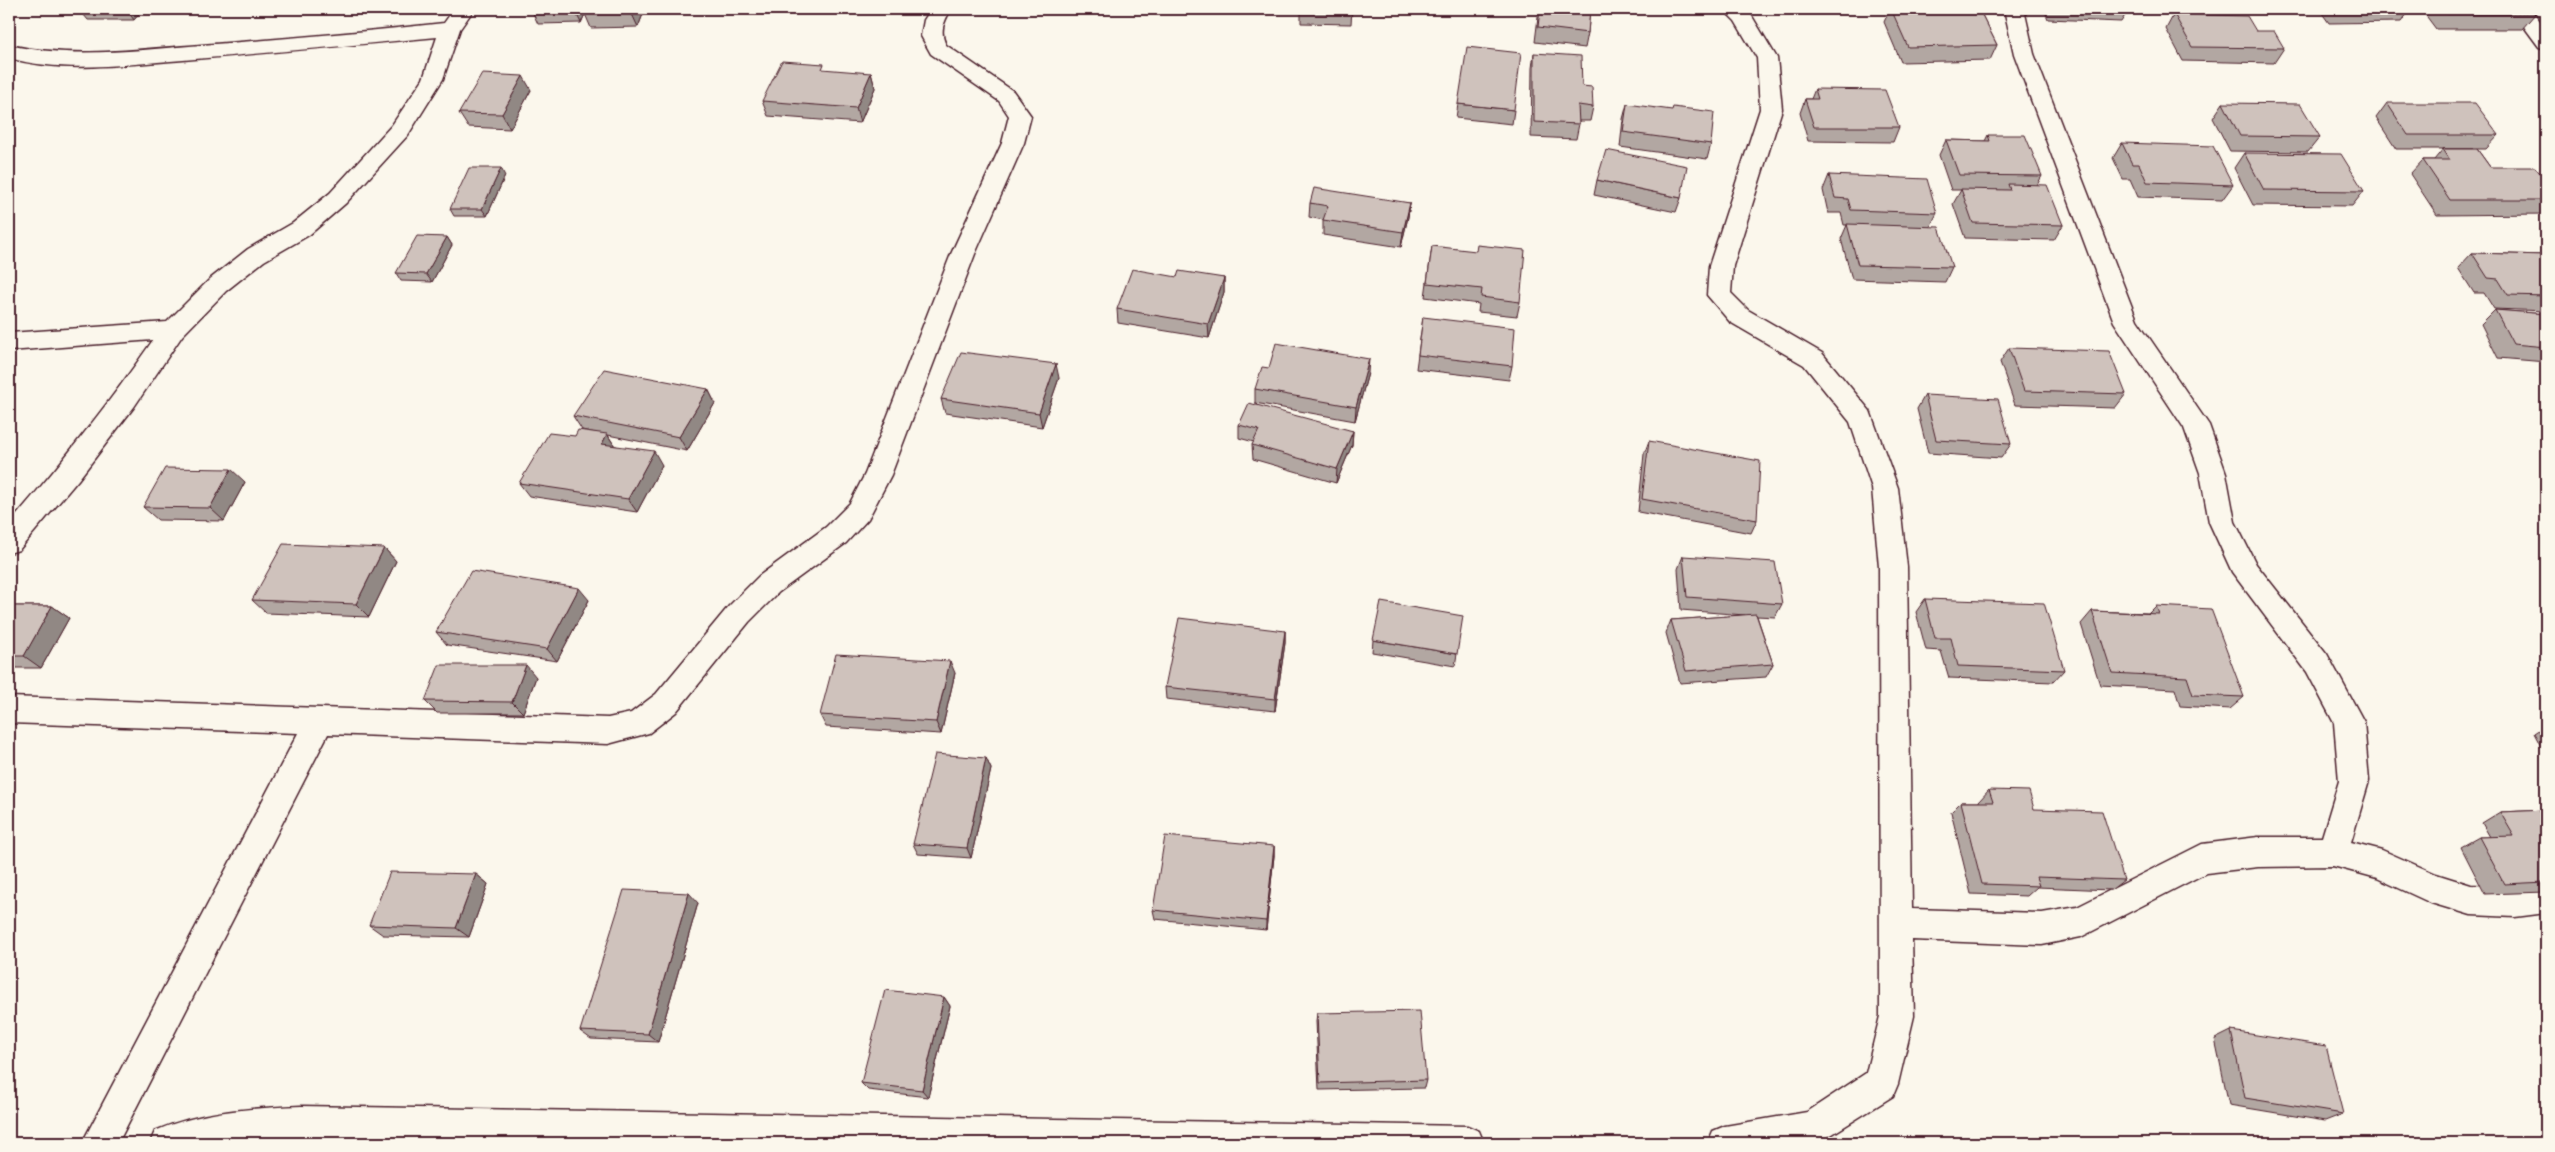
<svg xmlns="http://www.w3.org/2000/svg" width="2555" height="1152" font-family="Dekko,sans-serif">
	<rect width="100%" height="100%" fill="#fbf7ec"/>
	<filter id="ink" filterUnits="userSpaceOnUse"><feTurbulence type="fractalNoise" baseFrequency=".02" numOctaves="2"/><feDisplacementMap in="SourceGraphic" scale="10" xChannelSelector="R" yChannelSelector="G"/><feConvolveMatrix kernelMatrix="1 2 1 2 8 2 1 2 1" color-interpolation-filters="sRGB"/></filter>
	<g filter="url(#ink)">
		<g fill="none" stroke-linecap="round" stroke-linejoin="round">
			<g stroke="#4a1f2b" stroke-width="3">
				<path id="street" d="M454,9H474L460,29L443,79L408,135L346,203L309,235L264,261L226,291L182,336L134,407L78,480L19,550L9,553V524C60,465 108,405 153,340L9,351V333L167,322L210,279L248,249L293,223L330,193L392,125L423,79L437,37C353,45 268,53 183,60C126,64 65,74 9,58V45C72,59 137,50 201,45C282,39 363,32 444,23Z
					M931,9H951C944,22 939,31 946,45L1013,91L1031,116L1024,143L975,254L891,475L868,519L846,543L779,592L749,622L676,712L649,733L608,744L328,734L118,1143H82L298,733L9,723V697L608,718L631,713L656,694L729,606L759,576L826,527L850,503L865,474L951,254L1002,143L1009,116L999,101L931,54L921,36L924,20Z
					M1723,9H1745L1750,13L1777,58L1782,109L1733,266L1731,293L1748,310L1822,353L1870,411L1898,488L1907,567L1912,909L2042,913L2077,907L2202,844L2258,837H2322L2339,781L2334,723L2307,672L2232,572L2209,522L2200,473L2184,428L2114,322L2014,54L2004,9H2024L2034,54L2137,320L2209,425L2226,473L2235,522L2256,564L2327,654L2364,722L2369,781L2351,842L2382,850L2436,874L2471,885L2515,887L2546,883V913L2515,917L2471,915L2431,903L2377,878L2333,866L2258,867L2206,873L2081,937L2042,945L1912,940L1914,1016L1898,1084L1893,1096L1818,1143H1708L1713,1131L1725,1126L1807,1112L1866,1073L1880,1016L1879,567L1872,488L1850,422L1804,365L1730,322L1707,295L1709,266L1760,109L1757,58L1735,21Z
					M2511,9H2531L2546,29V49L2539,47Z
					M301,1106L1467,1126L1479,1131L1484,1143H469L301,1140L241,1143H150L155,1131C201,1111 252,1108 301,1106Z"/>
			</g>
			<use href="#street" fill="#fbf7ec" fill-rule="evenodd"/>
		</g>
		<path fill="#b2a7a2" stroke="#4a1f2b" d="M79,9H143L134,20H88Z
			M531,9H645L638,27L591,28L585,14L581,23L538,24Z
			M1233,9H1278V13L1233,12Z
			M1301,9H1352L1351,24L1301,23Z
			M1539,9H1590L1588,33L1585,48L1535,42Z
			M1890,9H1979L1997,45L1990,60L1901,62L1884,22Z
			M2044,9H2129L2121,22L2048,19Z
			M2319,9H2411L2401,22L2329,23Z
			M2421,9H2531L2535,14L2522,29H2436Z
			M2174,14L2284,48L2274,63L2183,61L2166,29Z
			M1534,53L1582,86L1593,107L1590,121H1579V124L1576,139L1531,137L1532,68Z
			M871,73L875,88L860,123L768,116L762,101Z
			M1815,89L1899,127L1893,142L1808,141L1800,113L1805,99H1811Z
			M531,90L510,129L468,127L459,113Z
			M2223,103L2320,137L2308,152L2230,151L2213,118Z
			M2387,103L2499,135L2486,149H2477L2490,167L2546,181V214L2437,215L2410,174L2423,160H2434L2443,149H2473H2396L2376,118Z
			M1458,104L1514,110L1512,124L1456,118Z
			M1627,104L1711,144L1707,159L1620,147L1623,119Z
			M1988,135L2042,176L2037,185L2063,225L2054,240L1965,238L1953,204L1961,190H1951L1939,155L1946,140L1985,141Z
			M2122,143L2233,185L2222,200L2138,197L2130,179H2123L2113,158Z
			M2244,153L2364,191L2352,206L2253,205L2234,168Z
			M1829,175L1937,213L1930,227L1952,267L1945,282L1852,279L1841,239L1847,225H1844L1841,213H1828L1823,190Z
			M505,176L487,216H454L450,209Z
			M1597,180L1681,198L1676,212L1594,195Z
			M1310,203H1410L1408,217L1401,247L1323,235V220L1309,217Z
			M447,237L452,245L432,282L401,281L396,273Z
			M1432,246L1520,302L1517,316L1478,312L1479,304L1425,297Z
			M2472,253L2546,255V311L2494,309L2484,293H2474L2458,268Z
			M1177,277L1224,278V292L1209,338L1118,323L1117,309Z
			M2495,310L2546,314V362L2498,358L2481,324Z
			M1423,317L1512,366L1509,380L1416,369Z
			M2009,348L2126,394L2115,408L2015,405L2000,362Z
			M1269,368L1368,373L1355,421L1255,403V389Z
			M1059,378L1042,427L945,413L941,399Z
			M708,389L715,403L687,451L608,435L614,445L662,465L637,512L529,496L519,483L575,436L596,433L582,430L573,416Z
			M1925,395L2011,444L2001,458L1928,453L1917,409Z
			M1239,425L1353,431L1352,445L1336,483L1253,459L1252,445L1254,442L1239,438Z
			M1649,441L1757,520L1751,533L1638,512L1644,454Z
			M245,482L224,521L158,520L143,507Z
			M384,548L396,561L369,617L266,613L252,600Z
			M1683,556L1782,604L1775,617L1757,616L1773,664L1766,677L1680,683L1666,633L1671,620L1745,615L1681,610L1678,569Z
			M1925,599L2064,670L2053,682L1949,678L1941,651L1926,650L1916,612Z
			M589,600L557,661L447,645L436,632Z
			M9,606H52L69,618L41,668H9Z
			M2156,606L2244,697L2230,709L2180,706L2175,689L2100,685L2081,624L2092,611L2149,613Z
			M1285,631V643L1275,711L1166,699L1165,687Z
			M1373,640L1457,654L1455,666L1372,652Z
			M955,673L941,734L826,727L820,715Z
			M536,677L523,713H437L425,701Z
			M2546,725V756L2534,733Z
			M986,758L991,769L971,858L918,854L913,844Z
			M1989,790L2034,809L2124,880L2111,890L2037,887L2027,896L1971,894L1951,812L1961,802H1979V801Z
			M2546,810V892L2485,894L2461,847L2479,837H2490L2482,823L2500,812Z
			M1274,846V856L1266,930L1155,919L1153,910Z
			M476,874L488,884L469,937L383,935L369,925Z
			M698,903L658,1042L591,1039L580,1031Z
			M944,997L950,1006L928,1097L868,1090L861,1083Z
			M1317,1013L1426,1080L1424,1088L1319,1090L1316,1021Z
			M2231,1031L2343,1114L2325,1121L2229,1105L2215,1039Z"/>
		<path fill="#918884" stroke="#4a1f2b" d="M126,9H143L134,20Z
			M574,9H587L584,13L585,14L581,23Z
			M633,9H645L638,27L631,12Z
			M871,73L875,88L860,123L856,108Z
			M523,76L531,90L510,129L502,114Z
			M501,168L505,176L487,216L482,209Z
			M1410,203L1408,217L1401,247L1403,232Z
			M447,237L452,245L432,282L426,274Z
			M1224,278V292L1209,338L1208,324Z
			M1369,359L1368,373L1355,421L1356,407Z
			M1056,364L1059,378L1042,427L1039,413Z
			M708,389L715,403L687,451L679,437Z
			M1353,431L1352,445L1336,483L1337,469Z
			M607,434L616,448L602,444Z
			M654,451L662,465L637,512L628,499Z
			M231,469L245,482L224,521L210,508Z
			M384,548L396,561L369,617L356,604Z
			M579,588L589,600L557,661L547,649Z
			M52,606L69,618L41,668L24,656Z
			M1285,631V643L1275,711V699Z
			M950,661L955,673L941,734L936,722Z
			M526,665L536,677L523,713L512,702Z
			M986,758L991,769L971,858L967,848Z
			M1274,846V856L1266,930V921Z
			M476,874L488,884L469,937L456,928Z
			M689,893L698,903L658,1042L648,1034Z
			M944,997L950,1006L928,1097L922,1090Z"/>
		<path fill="#cfc2bc" stroke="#4a1f2b" d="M586,9H633L631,12L584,13Z
			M1540,9H1590L1588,33L1538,27Z
			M1891,9H1979L1997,45L1908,47Z
			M2443,9H2531L2535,14H2447Z
			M2174,14L2247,16L2256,31H2274L2284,48L2192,47Z
			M1467,47L1521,53L1514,110L1458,104Z
			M1534,53L1581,56L1582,86L1592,87L1593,107L1578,105L1579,124L1534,122Z
			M782,61L824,64L822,69L871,73L856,108L762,101Z
			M482,74L523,76L502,114L459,113Z
			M1815,89L1885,90L1899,127H1814L1805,99H1818Z
			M2223,103L2300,104L2320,137L2240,136Z
			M2387,103H2475L2499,135H2408Z
			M1627,104L1672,110L1673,107L1714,112L1711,144L1623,132Z
			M1988,135H2025L2042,176L1959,175L1946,140L1990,141Z
			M2122,143L2213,146L2233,185L2147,182L2139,164H2132Z
			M2443,149H2477L2490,167H2535L2546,181V200H2450L2423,160H2450Z
			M1606,150L1687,166L1681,198L1597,180Z
			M2244,153L2341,154L2364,191L2264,190Z
			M469,168H501L482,209H450Z
			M1829,175L1927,179L1937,213L1851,210L1848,199L1835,198Z
			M2008,184L2047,185L2063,225L1973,223L1961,189L2010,190Z
			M1314,188L1410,203L1403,232L1323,220L1328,206L1310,203Z
			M1847,224L1939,227L1952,267L1858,265Z
			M417,236L447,237L426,274L396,273Z
			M1477,245L1525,250L1520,302L1481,297L1482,289L1427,283L1432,246L1476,251Z
			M2472,253L2546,255V296L2508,295L2498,279L2488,278Z
			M1132,269L1177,277L1179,271L1224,278L1208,324L1117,309Z
			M2495,310L2546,314V347L2513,344Z
			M1423,317L1515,328L1512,366L1418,355Z
			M1276,343L1369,359L1356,407L1255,389L1262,367L1269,368Z
			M2009,348L2109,351L2126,394L2024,391Z
			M961,352L1056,364L1039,413L941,399Z
			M604,369L708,389L679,437L573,416Z
			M1925,395L1998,399L2011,444L1936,440Z
			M1249,403L1353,431L1337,469L1252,445L1259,430L1239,425Z
			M578,430L607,434L602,444L654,451L628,499L519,483L549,433L575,436Z
			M1649,441L1760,461L1757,520L1642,499Z
			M165,468L231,469L210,508L143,507Z
			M283,544L384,548L356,604L252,600Z
			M1683,556L1775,562L1782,604L1687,597Z
			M471,571L579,588L547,649L436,632Z
			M1925,599L2044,603L2064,670L1958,666L1951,638H1935Z
			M1381,602L1463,616L1457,654L1373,640Z
			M9,606H52L24,656H9Z
			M2156,606L2211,609L2244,697L2193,695L2187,677L2112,673L2092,611L2159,614Z
			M1756,614L1773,664L1686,671L1671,620Z
			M1179,618L1285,631L1275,699L1165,687Z
			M836,654L950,661L936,722L820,715Z
			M439,665H526L512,702L425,701Z
			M935,754L986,758L967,848L913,844Z
			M1989,790L2029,791L2034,809L2102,811L2124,880L2036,877L2039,886L1982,884L1961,802H1993Z
			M2546,810V882L2504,884L2479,837L2514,836L2500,812Z
			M1165,836L1274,846L1266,921L1153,910Z
			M390,872L476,874L456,928L369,925Z
			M624,890L689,893L648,1034L580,1031Z
			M885,990L944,997L922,1090L861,1083Z
			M1420,1011L1426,1080L1320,1083L1317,1013Z
			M2231,1031L2326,1046L2343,1114L2245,1098Z"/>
	</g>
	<rect width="2555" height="1152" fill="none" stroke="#fbf7ec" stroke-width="30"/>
	<rect x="15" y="15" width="2525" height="1122" fill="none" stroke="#4a1f2b" stroke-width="2" filter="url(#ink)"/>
</svg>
